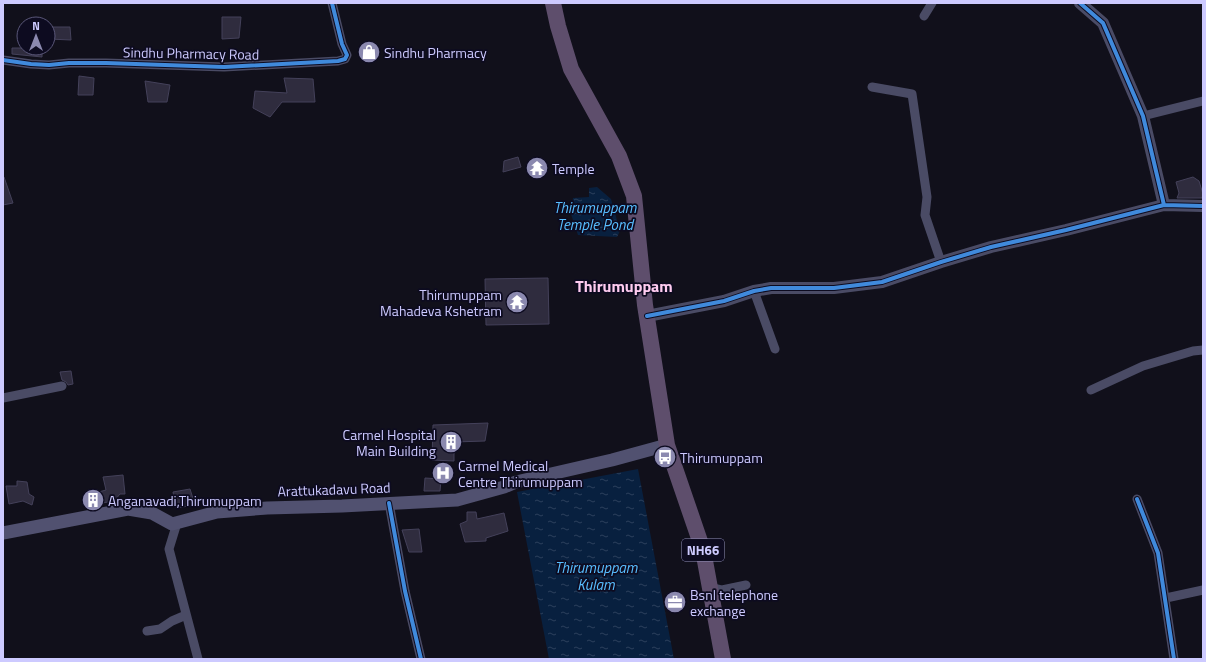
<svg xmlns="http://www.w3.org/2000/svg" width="1206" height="662" font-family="'Titillium Web',sans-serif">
	<defs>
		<pattern id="water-ripples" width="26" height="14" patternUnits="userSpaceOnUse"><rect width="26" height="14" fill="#08203f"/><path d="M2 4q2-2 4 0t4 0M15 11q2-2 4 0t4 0" fill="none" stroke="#2b3f5c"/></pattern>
	</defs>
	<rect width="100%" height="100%" fill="#11101b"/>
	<path fill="url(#water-ripples)" d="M597,187L611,199L620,231L617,237L578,235L571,214L573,198L589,197V188Z
		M638,469L674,659H549L517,492Z"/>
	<path fill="#2f2c3e" stroke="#44415a" d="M222,17H241L239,38L222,39Z
		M50,27H70L71,40L49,39Z
		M12,48H42V57L12,54Z
		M79,76L94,78L93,95H78Z
		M284,78L313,79L315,102H282L270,117L253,108L255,91L287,93Z
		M145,81L170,85L167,102H148Z
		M518,157L521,167L503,172L504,161Z
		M4,177L13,203L3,205V178Z
		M1193,177L1199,181L1203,194L1202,198H1177L1179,193L1176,182Z
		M548,278L549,324L486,325L485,279Z
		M71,371L73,384L68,385L66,382L62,380L60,372Z
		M488,423L485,441L454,442V461L432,460L433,425Z
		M123,475L125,494H120L114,501L102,503L103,504L87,508L84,496L106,490L103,477Z
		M425,478L441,479L440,491H424Z
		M17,481L27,482L29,494L34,497L32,505L23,501L9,504L6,486H17Z
		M190,489L195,505L176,508L173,492Z
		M467,512H476L477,519L504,513L508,531L486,538V541L465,542L460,524L467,521Z
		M419,529L422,552H409L402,530Z"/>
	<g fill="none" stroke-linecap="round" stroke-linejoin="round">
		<path stroke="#4a4b65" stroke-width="9" d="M924,16L932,3
			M3,60L31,64L49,65L69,63H106L224,67L338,61L345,59L347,55L342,44L332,3
			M872,87L912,94L927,197L925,215L941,262
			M1143,116L1203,101
			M754,291L775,349
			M1091,390L1143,366L1193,351L1203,350
			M3,398L62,386
			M1137,499L1158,553L1174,659
			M389,503L405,591L421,659
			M177,523L169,549L198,659
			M710,587L722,590L746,585
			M1166,598L1203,590
			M147,631L160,629L172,621L186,615"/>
		<path stroke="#4a4b65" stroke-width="12" d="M1080,3L1103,23L1143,116L1164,205
			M647,316L724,301L754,291L771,288H834L882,282L941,262L991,247L1066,230L1164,205L1203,206"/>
		<path stroke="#515170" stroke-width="13" d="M3,533L128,509L152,513L172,524L217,512L267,508L342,506L457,500L504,487L516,482L612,460L667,445"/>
		<path stroke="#5e4e6c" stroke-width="16" d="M553,3L558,26L571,69L619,156L634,196L645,305L667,445L703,550L723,659"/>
		<g stroke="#0d0b20" stroke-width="6">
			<path id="cycleway" d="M1080,3L1103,23L1143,116L1164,205
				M3,60L31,64L49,65L69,63H106L224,67L338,61L345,59L347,55L342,44L332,3
				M647,316L724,301L754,291L771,288H834L882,282L941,262L991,247L1066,230L1164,205L1203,206
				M1137,499L1158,553L1174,659
				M389,503L405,591L421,659"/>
		</g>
		<use href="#cycleway" stroke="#408adc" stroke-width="4"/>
	</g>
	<defs>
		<g id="shop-disc" transform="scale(1.15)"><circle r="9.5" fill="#8b89af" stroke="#0d0b20"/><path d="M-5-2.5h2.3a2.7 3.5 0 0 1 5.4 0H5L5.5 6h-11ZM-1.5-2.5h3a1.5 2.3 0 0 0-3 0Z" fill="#fff"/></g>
		<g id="temple-disc" transform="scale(1.15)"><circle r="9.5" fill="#8b89af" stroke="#0d0b20"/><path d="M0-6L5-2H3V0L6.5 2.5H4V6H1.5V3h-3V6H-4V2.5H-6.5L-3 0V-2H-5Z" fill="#fff"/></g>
		<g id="building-disc" transform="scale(1.15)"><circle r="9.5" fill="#8b89af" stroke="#0d0b20"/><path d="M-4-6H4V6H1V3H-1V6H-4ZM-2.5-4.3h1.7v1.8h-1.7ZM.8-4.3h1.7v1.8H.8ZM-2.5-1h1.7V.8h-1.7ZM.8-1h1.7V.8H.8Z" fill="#fff"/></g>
		<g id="bus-disc" transform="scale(1.15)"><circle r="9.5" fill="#8b89af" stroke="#0d0b20"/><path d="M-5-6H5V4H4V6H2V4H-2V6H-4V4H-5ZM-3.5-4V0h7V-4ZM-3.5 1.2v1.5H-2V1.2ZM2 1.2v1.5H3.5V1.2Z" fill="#fff"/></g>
		<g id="hospital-disc" transform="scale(1.15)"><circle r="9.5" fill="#8b89af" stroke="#0d0b20"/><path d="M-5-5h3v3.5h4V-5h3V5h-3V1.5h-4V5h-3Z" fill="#fff"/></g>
		<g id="office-disc" transform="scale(1.15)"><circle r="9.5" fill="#8b89af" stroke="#0d0b20"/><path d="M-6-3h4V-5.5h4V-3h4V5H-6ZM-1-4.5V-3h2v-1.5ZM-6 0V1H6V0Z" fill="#fff"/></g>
	</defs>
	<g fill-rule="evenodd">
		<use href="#shop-disc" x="369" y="52"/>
		<use href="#temple-disc" x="537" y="168"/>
		<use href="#temple-disc" x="517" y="302"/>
		<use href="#building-disc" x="451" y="442"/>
		<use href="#bus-disc" x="665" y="457"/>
		<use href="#hospital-disc" x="443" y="473"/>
		<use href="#building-disc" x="93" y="500"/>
		<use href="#office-disc" x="675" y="602"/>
	</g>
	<g text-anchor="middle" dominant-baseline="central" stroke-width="3.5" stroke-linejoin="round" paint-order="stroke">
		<rect fill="#0d0b20" stroke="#9391bc" stroke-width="1" x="682" y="539" width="42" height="22" rx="3"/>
		<g font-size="13" font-weight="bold" fill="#cdcaff">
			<text x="703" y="550">NH66</text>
		</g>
		<g font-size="14" fill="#cdcaff" stroke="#0d0b20" text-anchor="start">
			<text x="384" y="52">Sindhu Pharmacy</text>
			<text x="552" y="168">Temple</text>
			<text x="502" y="294" text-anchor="end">Thirumuppam<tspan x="502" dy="16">Mahadeva Kshetram</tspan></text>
			<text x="436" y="434" text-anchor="end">Carmel Hospital<tspan x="436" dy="16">Main Building</tspan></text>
			<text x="680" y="457">Thirumuppam</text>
			<text x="458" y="465">Carmel Medical<tspan x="458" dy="16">Centre Thirumuppam</tspan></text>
			<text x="108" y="500">Anganavadi,Thirumuppam</text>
			<text x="690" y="594">Bsnl telephone<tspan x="690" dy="16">exchange</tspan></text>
		</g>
		<g font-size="14" fill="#cdcaff" stroke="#0d0b20">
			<text transform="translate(191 53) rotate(1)">Sindhu Pharmacy Road</text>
			<text transform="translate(334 489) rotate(-2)">Arattukadavu Road</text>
		</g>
		<g font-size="15" font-style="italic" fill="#58beff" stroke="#0d0b20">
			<text x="595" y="207">Thirumuppam<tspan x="595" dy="17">Temple Pond</tspan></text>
			<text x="596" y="567">Thirumuppam<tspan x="596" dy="17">Kulam</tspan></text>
		</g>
		<g font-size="16" font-weight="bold" fill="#ffccf0" stroke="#0d0b20">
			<text x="624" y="286">Thirumuppam</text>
		</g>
	</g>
	<rect width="1206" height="662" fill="none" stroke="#cdcaff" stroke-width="8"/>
	<g transform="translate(36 36)"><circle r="19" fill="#0d0b20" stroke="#5a5779"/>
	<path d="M0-3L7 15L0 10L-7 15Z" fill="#8b89af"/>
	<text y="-6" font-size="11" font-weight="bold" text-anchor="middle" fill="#cdcaff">N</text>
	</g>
</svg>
